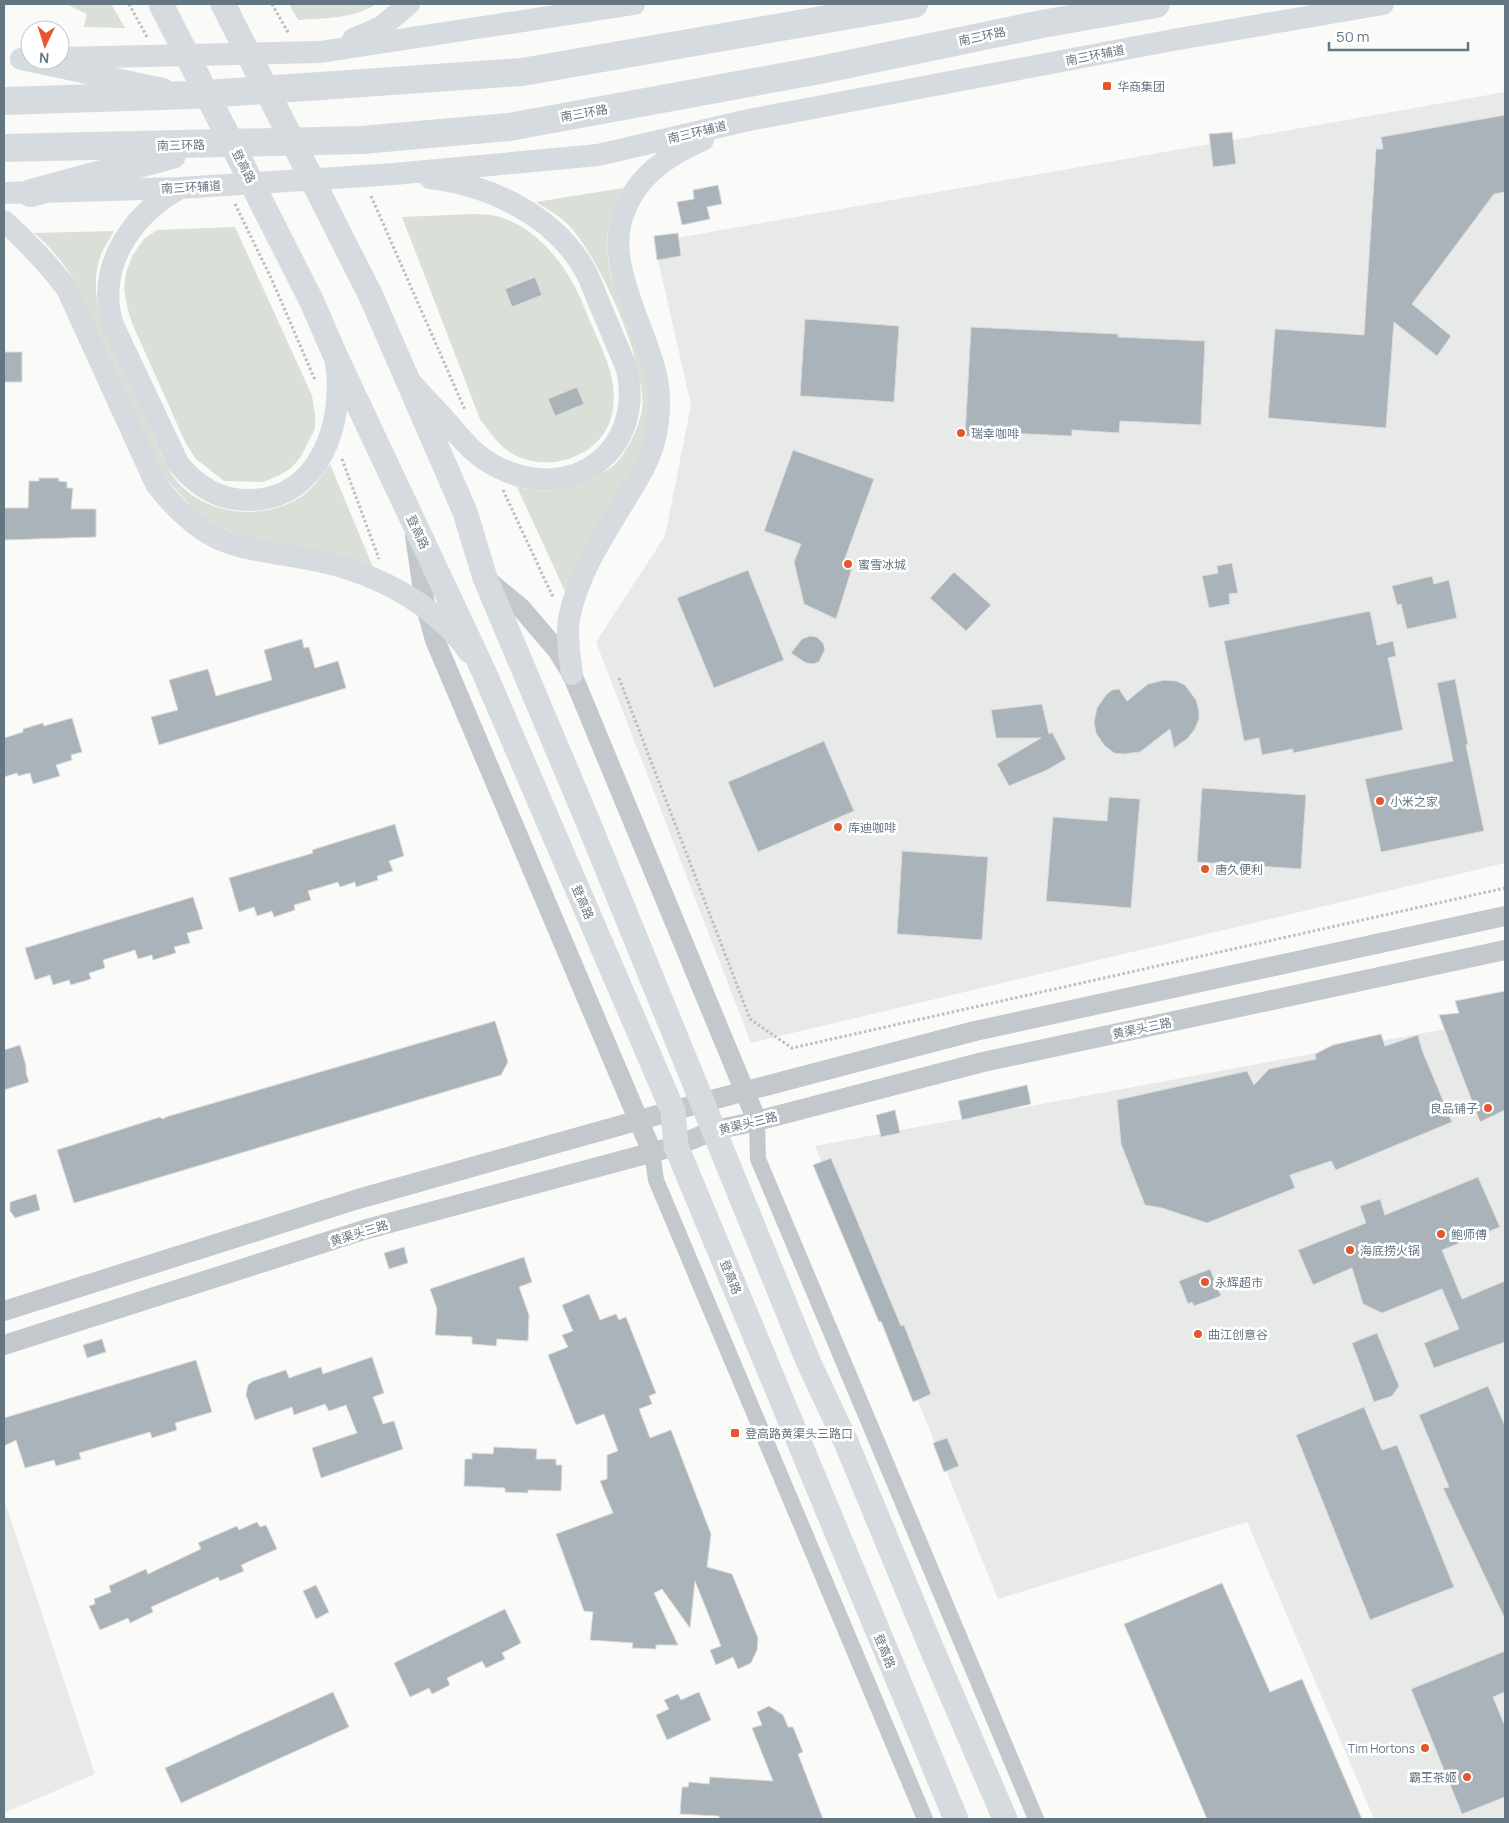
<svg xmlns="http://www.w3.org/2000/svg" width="1509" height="1823" font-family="Manrope,'Noto Sans SC',sans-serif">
	<rect width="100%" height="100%" fill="#fafaf8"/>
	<path fill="#e8e9e9" d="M1505,92V863L751,1043L596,642L665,536L691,405L654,242Z
		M1505,1018V1819H1374L1247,1522L998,1599L815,1146Z
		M4,1499L95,1774L4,1813Z"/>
	<path fill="#dadfd7" d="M66,4H111L125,28L84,27L87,14Z
		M289,4H376C353,19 325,18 298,20Z
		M623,188L610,218L607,237L608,258L611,276L617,294L648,374L650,417L637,463L565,591L517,487C547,494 573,491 600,474C604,472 609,469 613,466C626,455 639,427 642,410C648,366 601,262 572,229C562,217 549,210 536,202Z
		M472,214C478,214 485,214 491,215C524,220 555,251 571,280C580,295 586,312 593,328C604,354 617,378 613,408C608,455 549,476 511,453C498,445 489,431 480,419L402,217Z
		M235,227L305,380L312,396L315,414V429L300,458L291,468L280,475L263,482L224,481L196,459L186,444L132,323L127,307L124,289L126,273L132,256L144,239L157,230Z
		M114,231C110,238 106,245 102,252C92,274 96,303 102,325L165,462C168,467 171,474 175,479C204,516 264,522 302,496C314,488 322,475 330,464L375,572L255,541L214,525L196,512L164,476L77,285C65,265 52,248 34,233Z"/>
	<path fill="#aab3b9" stroke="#dcdcda" d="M1505,115V192L1494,194L1412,304L1451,336L1437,356L1394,322L1386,428L1268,418L1275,329L1364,335L1376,149H1383L1381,137Z
		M1232,132L1236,164L1213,167L1209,134Z
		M718,185L722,204L707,207L710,219L682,225L677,202L694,199L693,190Z
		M678,233L681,256L657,260L654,236Z
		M535,277L542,295L512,307L505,289Z
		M805,319L899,326L894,402L800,396Z
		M971,327L1118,334V337L1205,341L1201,425L1120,421L1119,433L1072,430V436L985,432V437L965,436Z
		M4,352H22V382H4Z
		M577,387L584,404L555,416L548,399Z
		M793,450L874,479L844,561L853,565L836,619L804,604L794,562L801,544L764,531Z
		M39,478H59L58,481L67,482V488H73L71,509H96V537L4,540V508H28L29,481H39Z
		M1232,563L1238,593L1229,594L1230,604L1209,608L1202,576L1218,573L1217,566Z
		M748,570L784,660L714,688L677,598Z
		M954,572L991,605L966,631L930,598Z
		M1432,576L1434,584L1449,580L1457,618L1407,629L1401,604L1397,605L1392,586Z
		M1370,611L1377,645L1393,641L1396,656L1388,658L1403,730L1293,753V749L1262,755L1259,738L1244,741L1224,641Z
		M810,636L817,637L823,643L825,649L819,662L813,664L806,663L791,653L802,639Z
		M302,639L304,648L309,647L315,668L338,661L346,688L159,745L151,717L178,710L169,680L208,669L216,696L272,680L264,650Z
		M1455,679L1468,744L1466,745L1484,831L1381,852L1365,779L1453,761L1437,683Z
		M1164,680L1176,681L1185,685L1196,700L1199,711V719L1195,729L1187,739L1174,748L1170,729L1140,752L1123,754L1114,753L1104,745L1096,733L1094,722L1097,708L1106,695L1112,690L1119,689L1127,701L1148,684Z
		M1042,704L1049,734L1052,732L1066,759L1047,770L1009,786L997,764L1041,738H996L991,710Z
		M72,718L82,752L71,755L72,760L56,765L60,776L33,784L30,773L18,776L17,773L4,777V738L23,732V729L43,723L44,726Z
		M824,741L854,811L758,852L728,782Z
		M1202,788L1306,795L1301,869L1197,862Z
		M1109,797L1140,799L1131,908L1046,901L1053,817L1107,821Z
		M395,824L404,856L389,861L393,871L377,876L378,880L356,887L355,882L340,887L338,882L308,891L311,900L294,905L295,910L274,917L272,911L257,916L254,907L239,912L229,878L313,853L312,850Z
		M902,851L988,857L982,940L897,934Z
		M193,897L203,929L187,933L190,943L174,947L176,953L153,960L152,955L138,959L135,950L103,960L105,968L89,973L91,979L71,985L69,980L53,985L50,975L35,980L25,948Z
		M1505,991V1110L1480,1122L1439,1015L1459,1013L1455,1001Z
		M495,1021L508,1062L501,1075L74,1203L57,1150L160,1117L162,1119L169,1116Z
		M1381,1034L1385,1046L1418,1035L1422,1050L1452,1122L1336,1170L1331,1161L1290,1175L1295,1188L1207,1223L1162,1208L1145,1205L1121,1144L1117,1100L1247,1071L1254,1085L1269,1069L1316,1059L1315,1054L1333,1045Z
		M20,1045L26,1066V1073L29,1082L4,1090V1050Z
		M1027,1085L1031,1104L962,1120L958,1101Z
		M895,1110L900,1133L881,1137L876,1115Z
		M831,1158L901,1326L904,1325L931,1394L913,1402L881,1321L879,1322L813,1165Z
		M1478,1177L1500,1227L1442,1250L1462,1299L1505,1281V1342L1434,1368L1424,1343L1459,1329L1442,1289L1382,1313L1363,1304L1352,1268L1313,1285L1298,1250L1366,1223L1360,1206L1380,1199L1385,1215Z
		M36,1194L40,1210L15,1218L10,1211V1202Z
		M404,1247L408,1263L389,1269L384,1253Z
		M524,1257L532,1282L519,1287L529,1315L528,1341L497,1339L496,1346L472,1344V1337L435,1335L437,1309L430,1289Z
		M1210,1269L1221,1296L1194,1306L1192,1302L1188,1304L1179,1281Z
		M589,1294L600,1320L616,1314L619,1320L626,1317L656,1393L649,1396L652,1404L639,1409L650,1438L671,1430L711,1534L707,1567L732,1574L758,1638L757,1650L751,1663L738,1669L733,1657L716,1665L710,1650L721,1646L695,1581L690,1628L662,1589L654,1593L678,1645H656V1649L632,1648L633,1643L590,1640L593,1612L584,1611L556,1534L613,1513L600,1481L607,1479V1455L618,1451L604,1414L576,1425L548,1355L568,1347L562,1335L573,1331L562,1305Z
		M1377,1333L1399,1386L1392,1396L1374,1402L1352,1343Z
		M102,1339L106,1352L87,1358L83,1345Z
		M372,1357L384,1393L373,1397L383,1424L394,1421L403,1449L321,1478L312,1448L357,1433L346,1405L329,1411L325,1404L294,1415L292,1407L255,1420L246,1395L248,1385L253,1381L286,1370L289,1378L321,1367L323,1374Z
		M196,1360L212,1412L175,1423L177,1430L152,1438L150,1432L79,1453L81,1459L56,1466L54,1460L25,1468L16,1440L4,1446V1418Z
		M1488,1386L1505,1426V1619L1443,1488L1449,1487L1419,1415Z
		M1364,1407L1382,1450L1397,1445L1454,1587L1370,1620L1296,1435Z
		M947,1438L959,1466L944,1472L933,1443Z
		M494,1447L537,1449L536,1459H556V1465H562L561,1491L528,1490V1493L505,1492V1488L464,1486L465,1459H472V1453L493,1454Z
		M257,1522L260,1527L266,1525L277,1549L241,1565L244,1571L220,1581L218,1577L151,1607L153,1612L130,1623L128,1618L100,1630L89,1606L95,1604L94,1599L111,1592L109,1586L146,1569L148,1574L201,1549L198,1543L237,1526L239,1530Z
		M1222,1583L1270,1692L1302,1679L1362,1819H1207L1124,1624Z
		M316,1585L329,1612L316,1619L303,1591Z
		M505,1609L521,1643L502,1653L505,1659L486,1668L482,1661L447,1678L450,1685L432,1694L429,1688L410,1697L394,1663Z
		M1505,1651V1692L1493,1697L1505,1726V1797L1462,1814L1411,1689Z
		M333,1692L349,1727L181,1803L165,1768Z
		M699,1692L711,1720L667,1740L656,1715L669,1709L664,1700L678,1694L681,1700Z
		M769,1706L783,1715L788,1727H793L803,1752L798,1754L823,1819H719V1816L680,1814L682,1787H688L689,1782L709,1784L710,1777L773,1781L752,1728L762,1725L757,1712Z"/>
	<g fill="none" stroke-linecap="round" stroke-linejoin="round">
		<path stroke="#bbbfc2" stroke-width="3" stroke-dasharray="2.5 2.5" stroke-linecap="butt" d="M129,4L147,37
			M272,4L289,34
			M371,196L465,410
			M235,204L272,280L315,380
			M342,459L379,559
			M503,490L553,597
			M619,678L750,1019L792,1048L1505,888"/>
		<path stroke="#c3c8cc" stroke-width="16" d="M757,1121L758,1159L1036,1819
			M652,1152L656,1180L925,1819"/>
		<path stroke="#c3c8cc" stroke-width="20" d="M415,536L425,604L435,640L652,1152
			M486,579L521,608L557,650L572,674L757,1121
			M4,1311L358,1199L704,1102L975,1031L1505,916
			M4,1345L367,1229L676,1146L715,1130L757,1121L983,1062L1505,950"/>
		<path stroke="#d6dbdf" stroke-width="22" d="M353,39L381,27L409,4
			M60,58L320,52L634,4
			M21,59L163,89
			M180,188C131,215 95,268 113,325L178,463C196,486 219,501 250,500C320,499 345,422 336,363
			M4,193L180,188L394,174L598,155L749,120L1173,40L1383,4
			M4,221C27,242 48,263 67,289L156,484C173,506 193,527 219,539C246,551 279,553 308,559C369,570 432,600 469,652
			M413,385C423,396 432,406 442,416C459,436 473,455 497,467C572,505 645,451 627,369C617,345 607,322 597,298C593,288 589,276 583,267C552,214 488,185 430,178
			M572,674C570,656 566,637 569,618C578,575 601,539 624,502C640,476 656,451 658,420C660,403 659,383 654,367C642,323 607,263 622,218C634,178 666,156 703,140"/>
		<path stroke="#d6dbdf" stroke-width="25" d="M161,4L312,302L335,355L484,672L673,1111L676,1146L956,1819
			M223,4L371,296L465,512L485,578L586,817L808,1361L846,1442L931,1647L1005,1819"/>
		<path stroke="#d6dbdf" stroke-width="28" d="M4,101L191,95L522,72L914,4
			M4,148L362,140L509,127L820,70L1042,24L1156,4
			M31,193L172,155"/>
	</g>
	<g fill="#e4572e" stroke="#fff" stroke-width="2">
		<rect x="1102" y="81" width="10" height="10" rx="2.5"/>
		<circle cx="961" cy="433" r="5"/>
		<circle cx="848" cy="564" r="5"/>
		<circle cx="1380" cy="801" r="5"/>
		<circle cx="838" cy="827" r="5"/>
		<circle cx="1205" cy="869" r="5"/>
		<circle cx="1488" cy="1108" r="5"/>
		<circle cx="1441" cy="1234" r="5"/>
		<circle cx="1350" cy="1250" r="5"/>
		<circle cx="1205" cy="1282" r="5"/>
		<circle cx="1198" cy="1334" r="5"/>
		<rect x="730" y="1428" width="10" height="10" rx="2.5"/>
		<circle cx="1425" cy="1748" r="5"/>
		<circle cx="1467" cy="1777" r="5"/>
	</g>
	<g text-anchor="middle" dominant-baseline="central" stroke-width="5" stroke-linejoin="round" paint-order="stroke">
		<g font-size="12" fill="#657683" stroke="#fff">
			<text transform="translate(982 36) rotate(-12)">南三环路</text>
			<text transform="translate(1095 55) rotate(-11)">南三环辅道</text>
			<text transform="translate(584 113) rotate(-10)">南三环路</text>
			<text transform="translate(697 132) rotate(-13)">南三环辅道</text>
			<text transform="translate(181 145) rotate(-1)">南三环路</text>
			<text transform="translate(244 166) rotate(63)">登高路</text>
			<text transform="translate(191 187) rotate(-3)">南三环辅道</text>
			<text transform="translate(418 532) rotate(65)">登高路</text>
			<text transform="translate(583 902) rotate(67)">登高路</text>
			<text transform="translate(1142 1028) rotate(-12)">黄渠头三路</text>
			<text transform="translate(748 1123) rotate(-14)">黄渠头三路</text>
			<text transform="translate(359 1233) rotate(-17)">黄渠头三路</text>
			<text transform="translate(731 1277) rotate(68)">登高路</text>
			<text transform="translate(885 1651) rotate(68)">登高路</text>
		</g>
		<g font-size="12" fill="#657683" stroke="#fff" text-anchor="start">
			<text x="1117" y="86">华商集团</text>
			<text x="971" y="433">瑞幸咖啡</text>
			<text x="858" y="564">蜜雪冰城</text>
			<text x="1390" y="801">小米之家</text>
			<text x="848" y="827">库迪咖啡</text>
			<text x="1215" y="869">唐久便利</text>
			<text x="1478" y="1108" text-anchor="end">良品铺子</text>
			<text x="1451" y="1234">鲍师傅</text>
			<text x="1360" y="1250">海底捞火锅</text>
			<text x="1215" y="1282">永辉超市</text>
			<text x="1208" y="1334">曲江创意谷</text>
			<text x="745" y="1433">登高路黄渠头三路口</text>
			<text x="1415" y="1748" text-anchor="end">Tim Hortons</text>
			<text x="1457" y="1777" text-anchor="end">霸王茶姬</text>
		</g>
	</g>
	<rect width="1509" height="1823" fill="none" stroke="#657683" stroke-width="10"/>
	<g transform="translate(45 45) rotate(184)"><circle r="24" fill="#ffffff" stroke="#c1c8cd"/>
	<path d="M0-4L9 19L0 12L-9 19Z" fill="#e4572e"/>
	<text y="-8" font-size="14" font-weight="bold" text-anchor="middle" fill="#657683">N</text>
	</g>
	<path d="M1329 42v8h139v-8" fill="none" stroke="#657683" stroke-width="2.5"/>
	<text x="1336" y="42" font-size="15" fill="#657683" stroke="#ffffff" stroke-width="4" paint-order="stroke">50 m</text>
</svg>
